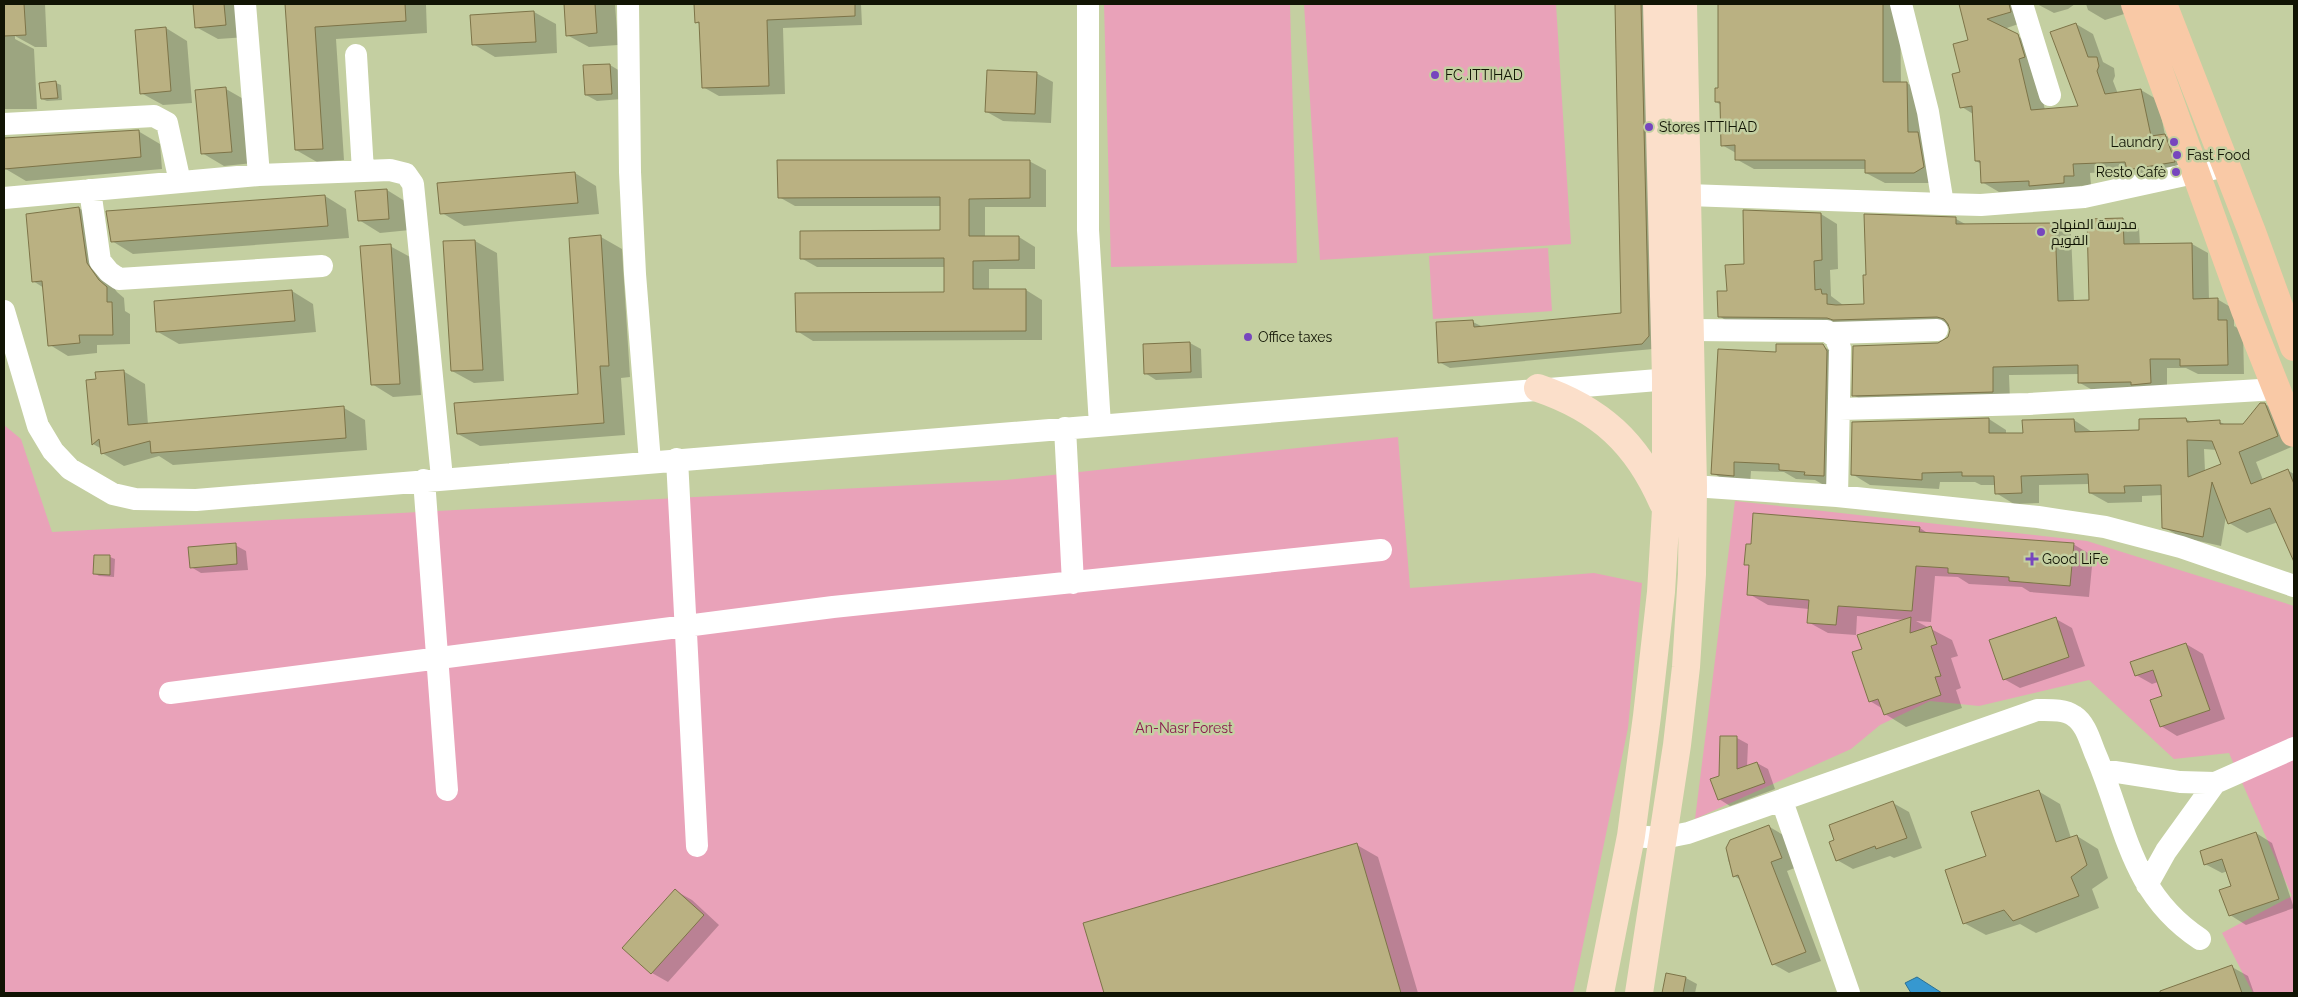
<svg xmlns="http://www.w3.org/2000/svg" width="2298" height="997" font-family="Raleway,Cairo,sans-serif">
	<rect width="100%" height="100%" fill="#c4cfa1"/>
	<path fill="#e9a2b9" d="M1104,4H1290L1297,263L1111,267Z
		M1304,4H1556L1571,244L1320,260Z
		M1548,248L1552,311L1433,319L1429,256Z
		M4,425L21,439L52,532L1006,480L1398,437L1410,588L1594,573L1642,583L1628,728L1573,993H4Z
		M1735,501L2087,541L2294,606V993H2253L2222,933L2292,896L2229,753L2174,759L2089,680L1979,706L1930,701L1880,725L1851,749L1695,819Z"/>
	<path fill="#3698d0" stroke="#2b7093" d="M1917,977L1942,993H1911L1905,983Z"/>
	<path fill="#0003" fill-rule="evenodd" d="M4,4H45L47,47H35L15,36V39L34,49L37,109H4Z
		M194,4H244L247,37L218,39L196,27Z
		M286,4L426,5L427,33L336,39L344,160L317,162L296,150Z
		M565,4H615L618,45L589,47L567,35Z
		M695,4H861L862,25L783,28L785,94L719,96L703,87L701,25L696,22Z
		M1616,4H1652L1653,349L1450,368L1439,362L1473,322L1483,327L1622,314Z
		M1719,4L1900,5L1901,83H1907L1925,94L1932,183H1885L1866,173V169H1754L1736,159V153L1722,145L1721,105L1716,102L1720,89Z
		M1965,4H2032L2027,21L2004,29L2034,45L2035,68L2045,110L2080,107L2076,24L2093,34L2103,62L2114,68L2115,76L2113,81L2118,94L2141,90L2158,100L2165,135L2182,145L2192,172L2145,179L2131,171L2090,173L2091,185L2080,186L2081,193L2040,190L1999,192L1982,182L1981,164L1976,161L1973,114L1962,107L1961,73L1970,41L1961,6Z
		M2037,4H2075L2068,9L2054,13Z
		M2086,4H2136L2137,10L2105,20L2088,10Z
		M534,12L556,24L557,53L495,57L473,44L471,16Z
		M166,28L187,41L192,103L163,105L141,93Z
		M610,65L620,71L622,99L597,101L586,95Z
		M1036,73L1053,82L1051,123L1003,121L987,112Z
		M56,83L61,85L62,100L47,101L42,99Z
		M226,89L247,101L253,163L224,166L202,153Z
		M138,131L160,144L162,169L26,181L4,168V139Z
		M1029,161L1046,170V207H985V237H1019L1035,247V269H989V290H1026L1042,300V340L813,341L797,331L945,293V267H817L801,258L941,232V206H795L779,197Z
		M575,173L596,186L599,214L464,226L442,213Z
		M387,190L408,203L410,230L380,233L359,220Z
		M325,196L346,209L349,238L133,254L112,241Z
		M79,208L97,219L105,275L117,292L124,298L125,311L130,314V344L97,345V353L68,356L50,345L44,288L33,281Z
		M1821,214L1837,224L1838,269L1830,270L1831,296L1843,305H1865L1867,276L1956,219L1967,225H2055L2071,234L2074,301H2090L2123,219L2139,228L2140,245L2192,244L2208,253L2209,300L2217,299L2234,309V326L2243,331L2244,374H2198L2186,368H2167V392H2096L2080,383L2079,374L2009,375L2010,401L1870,404L1853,395L1950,336V326L1851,329L1735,326L1719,316L1728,292L1745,265Z
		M601,237L622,249L630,377L621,378L625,435L480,446L458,434L580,395Z
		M475,241L497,253L504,381L474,383L452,371Z
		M390,246L412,258L421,395L393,397L372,384Z
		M292,291L313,304L316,332L179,344L158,332Z
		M1190,343L1201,349L1202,378L1156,380L1145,373L1144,345Z
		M1824,347L1841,356L1840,485L1822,484L1815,480L1796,479L1784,472L1751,471L1750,484L1729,483L1713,473L1777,353Z
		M123,371L145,384L148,425L344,408L365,420L367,450L173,465L159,456L124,466L102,453V449L93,444L88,381L97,380Z
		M2265,404L2283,415L2294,446L2256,462L2263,480L2287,470L2294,474V559L2278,522L2247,533L2229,523L2226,516L2221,546L2181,537L2163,527V495L2142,496V502L2108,503L2090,493V484L2039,485V503L2014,504L1996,493V485H1981L1975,482H1940L1939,489L1870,485L1852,474L1989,419L2006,430V434H2024V422L2074,420L2092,432L2140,431L2186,419L2193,423L2220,422L2226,425H2244ZM2204,449L2217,450L2222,465L2205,471Z
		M1920,528L1929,534L2073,544L2093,556L2089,597L2030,592L2022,587L1969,584L1958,577L1935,576L1931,622L1916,621L1952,640L1958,656L1951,658L1961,688L1956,690L1962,708L1906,727L1885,714L1883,709L1870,701L1863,650L1905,620L1857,616L1856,635L1828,633L1808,622L1809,609L1768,605L1749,594L1751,567L1746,564Z
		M235,545L246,551L248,570L201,573L191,567Z
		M110,557L115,559L114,577L99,576L94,573Z
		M2056,619L2072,628L2085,666L2020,688L2004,679Z
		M2186,644L2203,654L2225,719L2177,736L2161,726L2164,697L2158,682L2152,684L2136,675Z
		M1737,738L1748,744L1747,767L1757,763L1768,769L1775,789L1730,806L1719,799L1721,776Z
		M2038,791L2060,804L2071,838L2077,836L2098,849L2108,878L2092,889L2099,908L2036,933L2020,924L1986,935L1964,923L1988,857Z
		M1893,803L1909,812L1922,848L1894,858L1890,856L1853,869L1837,860L1836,840Z
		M1768,826L1785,836L1797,867L1787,871L1821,961L1789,973L1773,964L1741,880L1734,876L1728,860L1727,848Z
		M2256,833L2272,843L2294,908L2246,925L2230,915L2233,886L2228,871L2222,873L2205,864Z
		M1357,845L1378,857L1418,993H1105L1085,924Z
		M676,891L692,900L719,925L668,982L652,973Z
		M2232,967L2248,976L2254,993H2168L2167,990Z
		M1667,974L1686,978L1697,984L1695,993H1663Z"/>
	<path fill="#bab182" stroke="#7d7448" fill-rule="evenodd" d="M4,4H24L26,35L4,36Z
		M193,4H224L226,25L195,28Z
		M285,4H405L406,21L315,27L323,149L295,150Z
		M564,4H595L597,33L566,36Z
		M694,4H855V16L767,20L769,86L702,88L699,22L695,23Z
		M1615,4H1641L1649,336L1642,344L1438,363L1436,322L1473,320L1474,327L1621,313Z
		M1718,4H1883V82H1907L1908,132H1918L1924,167L1914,173H1865V160H1735V145L1721,146L1720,102H1715V88H1718Z
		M1959,4H2009L2011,12L1987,19L2018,34L2025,57L2019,59L2031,110L2078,106L2050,32L2076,23L2088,57H2097L2099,66L2097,71L2105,94L2141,89L2151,136L2165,134L2175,162L2127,170L2125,162L2073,164L2074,176H2064V183L2029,186V181L1981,183L1980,161H1975L1972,106L1960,108L1952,74L1960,72L1953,44L1968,40Z
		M534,11L536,42L472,45L470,15Z
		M166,27L171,91L140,94L135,30Z
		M610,64L612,94L585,95L583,65Z
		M987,70L1037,72L1035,114L985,112Z
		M56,81L58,98L41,99L39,83Z
		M226,87L232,152L201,154L195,90Z
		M139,130L141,157L4,169V138Z
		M777,160H1030V198L969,199V236H1019V260L973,261V289H1026V331L796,332L795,293L944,292V258L800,259V231L940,230V197L778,198Z
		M575,172L578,203L440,214L437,183Z
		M387,189L389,219L358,221L355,191Z
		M325,195L328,226L111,242L106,211Z
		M79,207L87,263L99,280L107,287V302H112L113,335H79L80,343L48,346L42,281L32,282L26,214Z
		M1743,210L1821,213L1822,260L1814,261L1815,290L1821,289L1822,294H1827V304L1836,305L1864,304L1863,275H1866L1864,214L1956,217V224L2055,223L2058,301L2089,300L2087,219L2123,218L2124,244L2192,243L2193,299L2218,298V320H2227L2228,365L2180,366V359H2150L2151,383L2131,385V382L2078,383V365L1993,367V392L1852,396L1853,346L1938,343L1948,337L1950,330L1948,324L1944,319L1937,317L1833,320L1827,318L1718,317L1717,291H1727L1725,265L1744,264Z
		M601,235L609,366H600L604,423L457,434L454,403L578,394L569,238Z
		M475,240L483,370L451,371L443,241Z
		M391,244L400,384L371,385L360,246Z
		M292,290L295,321L156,332L154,301Z
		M1190,342L1191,372L1144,374L1143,344Z
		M1776,344H1823L1827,351L1824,476L1804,475L1805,472L1779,470V464L1734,462V476L1711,474L1718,349L1776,352Z
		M124,370L128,425L344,406L346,438L151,453L150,441L101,454L99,439L92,445L86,380L96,379L95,372Z
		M2260,403H2265L2278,436L2239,452L2251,484L2288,469L2294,484V562L2270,508L2228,524L2212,482L2203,537L2162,528L2161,485L2124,486L2125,493H2089L2088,474L2021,476L2022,493L1995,494L1994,476H1962V472L1922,473V480L1851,475L1852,422L1989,418V433H2023L2022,420L2074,419L2075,432L2139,430V419L2186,418L2187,422L2220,420V424H2243ZM2187,440L2212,441L2221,464L2188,477Z
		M1753,513L1920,527L1919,532L2074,543L2070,586L2009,581V577L1948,573V568L1916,566L1912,611L1838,606L1836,625L1807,623L1809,600L1747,595L1749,565H1744L1746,544H1751Z
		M236,543L237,564L190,568L188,547Z
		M94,555H110V575L93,574Z
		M1911,617L1910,633L1931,626L1937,644L1931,646L1941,676L1935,677L1941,695L1884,715L1878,699L1869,702L1852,652L1862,649L1857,635Z
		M2056,617L2069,657L2003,680L1989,640Z
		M2186,643L2210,710L2160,727L2150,700L2162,696L2153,670L2135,676L2130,662Z
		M1720,736H1737V769L1757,762L1765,783L1718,800L1710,779L1719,776Z
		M2039,790L2056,842L2077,835L2087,865L2071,877L2079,896L2013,921L2004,910L1963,924L1945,870L1986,856L1971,812Z
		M1893,801L1907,838L1876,849L1875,846L1836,861L1829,842L1834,840L1829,825Z
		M1769,825L1782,858L1771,862L1806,952L1772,965L1738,875L1733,877L1726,848L1730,840Z
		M2256,832L2279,899L2229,916L2219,890L2231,886L2222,859L2204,865L2200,851Z
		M1357,843L1401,993H1104L1083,923Z
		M675,889L704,915L651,974L622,948Z
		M2232,965L2242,993H2160V991Z
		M1666,973L1686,977L1683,993H1662Z"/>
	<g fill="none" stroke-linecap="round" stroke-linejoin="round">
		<path stroke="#fff" stroke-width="22" d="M245,4L259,175
			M628,4L630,172L635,274L650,462
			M1088,4V230L1100,425
			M2022,4L2050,95
			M356,55L363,171
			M4,124L154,116L167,123L180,182
			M90,190L100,261L109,272L119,279L322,266
			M1688,195L1943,204L1928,112L1901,4
			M4,198L259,175L390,170L406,174L413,184L442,478
			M1943,204L1981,205L2084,197L2226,166
			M4,311L38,426L53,451L70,469L113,494L135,499L196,500L1682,378
			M1690,330L1827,331L1835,337L1840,348L1837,496
			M1831,333L1937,330
			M1840,409L2029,404L2277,389
			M1065,428L1073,583
			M677,459L697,846
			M424,480L447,790
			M1693,486L1837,496L2038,517L2105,527L2181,547L2294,586
			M170,693L833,607L1381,550
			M2103,770L2180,782L2215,783L2294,748
			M1782,801L1849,993
			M1631,836L1663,838L1688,833L2037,710C2050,710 2064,709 2074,716C2086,724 2090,741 2095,753C2126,824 2129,892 2200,939
			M2147,885L2166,851L2215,783"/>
		<path stroke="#fbdfca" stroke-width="28" d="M1538,388C1600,409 1637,443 1663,503
			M1600,993L1631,836L1647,716L1661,592L1666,510V379L1657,4
			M1639,993L1677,745L1686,667L1692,574L1693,486L1683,4"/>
		<path stroke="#f9c9a6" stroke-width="28" d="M2135,4L2245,310L2294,433
			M2163,4L2252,232L2294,347"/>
	</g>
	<g fill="#7746be" stroke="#c4cfa1" stroke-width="2">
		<circle cx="1435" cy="75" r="5"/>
		<circle cx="1649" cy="127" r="5"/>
		<circle cx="2174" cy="142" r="5"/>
		<circle cx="2177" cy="155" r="5"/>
		<circle cx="2176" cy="172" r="5"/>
		<circle cx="2041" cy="232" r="5"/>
		<circle cx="1248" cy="337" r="5"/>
		<path d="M2029.5 551.5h5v5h5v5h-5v5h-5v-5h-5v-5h5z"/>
	</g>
	<g text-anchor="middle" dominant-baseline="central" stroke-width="5" stroke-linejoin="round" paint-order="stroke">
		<g font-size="14" fill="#111404" stroke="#c4cfa1" text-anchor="start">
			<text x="1445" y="75">FC .ITTIHAD</text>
			<text x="1659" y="127">Stores ITTIHAD</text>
			<text x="2164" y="142" text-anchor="end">Laundry</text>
			<text x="2187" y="155">Fast Food</text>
			<text x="2166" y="172" text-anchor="end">Resto Cafè</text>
			<text x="2051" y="224">مدرسة المنهاج<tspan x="2051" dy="16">القويم</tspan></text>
			<text x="1258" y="337">Office taxes</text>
			<text x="2042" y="559">Good LiFe</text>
		</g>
		<g font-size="14" fill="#89194d" stroke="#c4cfa1">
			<text x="1184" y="728">An-Nasr Forest</text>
		</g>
	</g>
	<rect width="2298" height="997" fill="none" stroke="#111404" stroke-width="10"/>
</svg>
